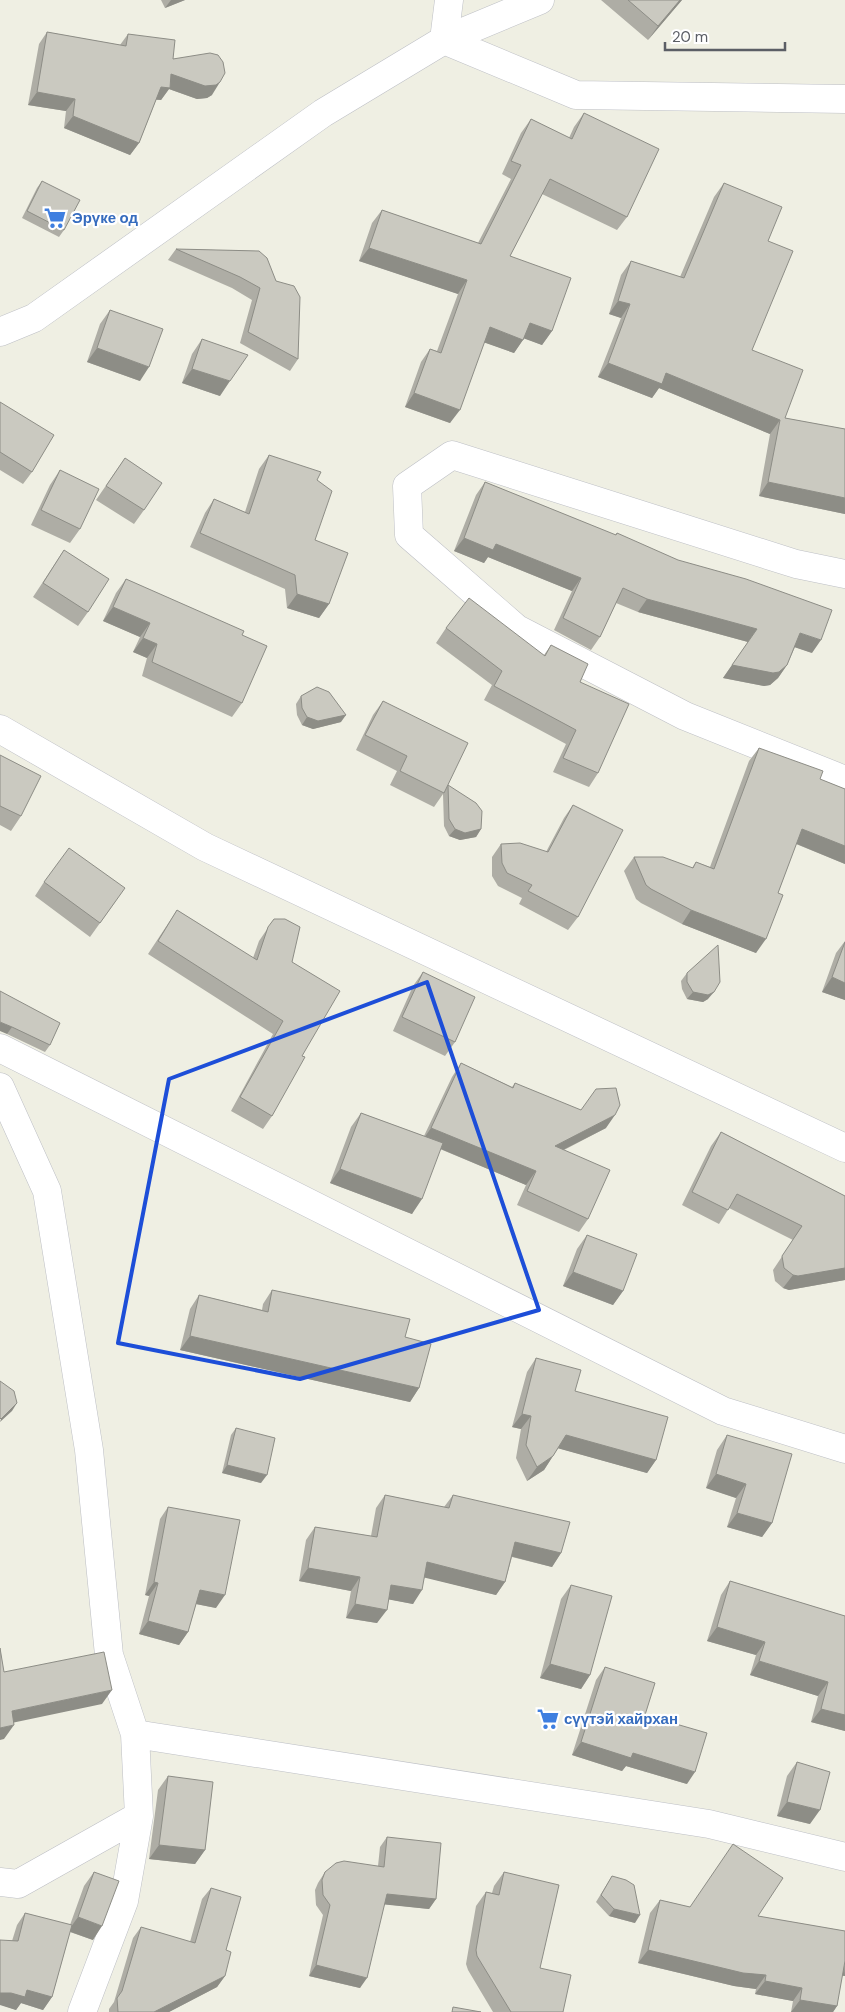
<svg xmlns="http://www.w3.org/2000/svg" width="845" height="2012" font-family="'DM Sans',sans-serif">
	<rect width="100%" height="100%" fill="#efefe3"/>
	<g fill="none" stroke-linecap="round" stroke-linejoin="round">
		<g stroke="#bdbfc5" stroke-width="29">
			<path id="minor" d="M449,0L444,40L576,95L845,99
				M0,332L34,318L323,113L444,40L540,0
				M845,574L796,564L452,455L407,486L409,535L517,629L685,716L845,780
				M0,729L205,847L845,1148
				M0,1048L723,1411L845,1449
				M0,1087L47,1191L89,1450L109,1655L135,1734L139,1816L124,1901L82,2012
				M135,1734L709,1824L845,1857
				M0,1882L18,1884L139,1816"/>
		</g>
		<use href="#minor" stroke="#fff" stroke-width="28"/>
	</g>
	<path fill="#aeada5" d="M161,0H185L165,8Z
		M601,0H682L648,40Z
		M47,32L120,45L128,34L173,59L212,95L207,98L197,99L169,89L161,100H156L139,143L130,155L64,128L66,111L28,105L39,44Z
		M584,113L627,217L617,230L542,194L510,256L552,331L542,345L524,338L514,353L484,342L450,423L405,407L421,362L430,349L437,351L458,294L359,261L372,223L382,210L478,243L511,179L502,174L521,133L531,119L569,138L574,127Z
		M42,181L64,230L59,237L22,218L37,188Z
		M724,183L768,241L752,350L785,418L845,429V514L759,496L770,434L659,388L652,398L598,377L621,318L609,314L621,275L631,261L680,277L714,197Z
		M176,249L259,251L298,359L290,371L240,343L252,300L232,288L168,260Z
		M110,310L140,381L87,362L100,324Z
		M202,339L220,396L182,383L192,354Z
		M0,402L32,472L23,484L0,470Z
		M269,455L317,480L315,540L329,604L319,618L287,608L285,589L190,547L205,513L214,499L245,512L259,469Z
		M125,458L144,510L134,524L96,500Z
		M60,470L80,529L70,543L31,525L50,485Z
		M485,482L615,535L617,533L812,653L795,647L787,665L778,678L770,685L764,686L723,678L748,642L638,612L616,603L600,637L591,650L554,630L572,591L488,557L484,563L454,551L476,495Z
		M64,550L88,612L78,626L33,597Z
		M126,579L242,635V703L232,717L142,676L147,658L133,652L140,637L103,621L116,593Z
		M446,628L544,655L551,645L580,682L598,773L589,787L553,772L566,744L484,700L492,685L436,643Z
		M301,696L341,722L313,729L302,725L297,715L296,704Z
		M383,701L481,829L476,837L460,840L449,836L444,826L443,794L434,807L390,785L397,771L356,750L373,715Z
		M759,748L820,779L845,789V864L796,844L756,953L682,924L641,903L636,899L624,871L634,857L692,868L696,862L710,867L749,761Z
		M0,755L21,816L11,831L0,825Z
		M573,805L578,917L568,930L519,904L522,898L498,886L492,876V857L501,844L546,852L564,818Z
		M44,882L115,902L90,937L35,896Z
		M177,910L253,958L259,941L274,919L292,962L302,1056L272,1116L263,1129L231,1111L273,1034L148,954Z
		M845,941V1000L822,992L836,953Z
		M423,972L455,1042L445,1056L393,1031L413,986Z
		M687,973L708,999L703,1002L687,999L682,989L681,981Z
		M0,991L50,1045L45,1052L7,1034Z
		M461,1063L512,1087L515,1083L606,1128L564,1150L588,1219L579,1232L517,1205L526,1185L440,1149L412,1214L330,1183L351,1127L361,1113L424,1136L452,1077Z
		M721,1132L845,1196V1280L789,1290L783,1288L775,1281L773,1270L793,1240L729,1208L719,1224L682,1205L711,1146Z
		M587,1235L623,1291L613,1305L563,1286L577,1249Z
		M272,1290L405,1337L419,1388L410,1402L180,1350L190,1309L199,1295L262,1310L263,1304Z
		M536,1358L656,1460L647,1473L558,1448L544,1470L527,1481L516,1458L521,1429L512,1427L527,1372Z
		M236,1428L261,1483L222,1473L231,1435Z
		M727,1435L772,1523L762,1537L727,1527L736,1498L706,1488L717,1450Z
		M385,1495L444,1507L453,1495L561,1553L552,1567L512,1557L505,1582L496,1595L425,1577L413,1604L388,1599L377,1623L346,1618L351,1591L299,1581L306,1540L315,1527L371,1536L376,1508Z
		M168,1507L216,1608L196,1604L188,1632L179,1645L139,1634L149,1596L145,1595L160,1519Z
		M730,1581L845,1616V1731L811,1722L818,1696L750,1675L756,1655L707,1641L721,1595Z
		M571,1585L590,1675L581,1689L540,1678L561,1599Z
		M605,1667L687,1784L626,1766L622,1771L572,1755L596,1680Z
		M797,1762L810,1824L777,1816L787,1776Z
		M168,1776L205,1850L195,1864L149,1859L158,1790Z
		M387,1837L436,1899L429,1909L384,1904L360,1988L309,1976L323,1915L316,1905L315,1890L318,1883L325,1872L378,1866L380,1847Z
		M94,1872L93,1940L70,1932L52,1997L43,2010L21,2003L16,2010L2,2005L12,1941L17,1925L25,1913L70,1925L84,1886Z
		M504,1872L540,1968L563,2012H493L468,1970L466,1964L476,1906L486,1892L492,1893L494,1886Z
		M612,1876L635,1923L609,1916L596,1902Z
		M211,1888L226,1950L225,1976L217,1987L169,2012H109V2009L114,2002L133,1938L141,1927L190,1942L202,1899Z
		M660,1900L690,1907L758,1916L845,1931V1976H842L837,2006L833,2012H791L793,2001L755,1994L756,1989L734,1986L638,1963L650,1913Z"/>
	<path fill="#8d8d86" d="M171,0H185L165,8Z
		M680,0H682L648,40L658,26Z
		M171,74L220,82L212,95L207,98L197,99L169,89L161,100L153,99Z
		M37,92L75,99L66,111L28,105Z
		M73,116L139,143L130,155L64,128Z
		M369,248L467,280L458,294L359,261Z
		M618,301L630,304L621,318L609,314Z
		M530,323L552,331L542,345L520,337Z
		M490,327L523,340L514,353L480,341Z
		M97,348L149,367L140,381L87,362Z
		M608,363L666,373L780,420L770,434L659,388L652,398L598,377Z
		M192,369L230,381L220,396L182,383Z
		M414,393L460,410L450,423L405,407Z
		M768,482L845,498V514L759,496Z
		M464,538L496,544L581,578L572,591L488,557L484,563L454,551Z
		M297,594L329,604L319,618L287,608Z
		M647,599L757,629L748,642L638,612Z
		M113,607L150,623L140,637L103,621Z
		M800,633L821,640L812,653L791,646Z
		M143,638L157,644L147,658L133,652Z
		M732,665H787L778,678L770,685L764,686L723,678Z
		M346,715L341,722L313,729L302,725L307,717Z
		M455,829H481L476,837L460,840L449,836Z
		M802,829L845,846V864L792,842Z
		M691,910L766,939L756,953L682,924Z
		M832,977L845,983V1000L822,992Z
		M693,992H714L708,999L703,1002L687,999Z
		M0,1022L12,1027L7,1034L0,1031Z
		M615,1115L606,1128L545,1159L555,1146Z
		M431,1128L536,1171L526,1185L422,1141Z
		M340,1169L422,1199L412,1214L330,1183Z
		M845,1268V1280L789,1290L783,1288L793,1275Z
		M573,1272L623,1291L613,1305L563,1286Z
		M190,1336L419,1388L410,1402L180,1350Z
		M17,1403L12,1411L0,1422L1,1419Z
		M522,1414L531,1416L521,1429L512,1427Z
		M566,1435L656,1460L647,1473L557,1448Z
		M553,1456L544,1470L527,1481L537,1467Z
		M227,1465L267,1475L261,1483L222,1473Z
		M716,1474L746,1484L736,1498L706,1488Z
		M737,1513L772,1523L762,1537L727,1527Z
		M515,1542L561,1553L552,1567L506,1555Z
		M427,1562L505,1582L496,1595L418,1576Z
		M308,1568L360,1577L351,1591L299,1581Z
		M154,1582L158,1583L149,1596L145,1595Z
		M391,1585L422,1590L413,1604L381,1598Z
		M200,1590L225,1595L216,1608L191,1603Z
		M355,1604L387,1610L377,1623L346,1618Z
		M148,1621L188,1632L179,1645L139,1634Z
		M717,1627L765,1642L756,1655L707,1641Z
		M759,1661L828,1682L818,1696L750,1675Z
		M550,1664L590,1675L581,1689L540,1678Z
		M112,1690L102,1704L2,1725L12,1711Z
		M821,1709L845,1715V1731L811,1722Z
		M14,1725L4,1739L0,1740V1728Z
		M581,1742L633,1753L695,1772L687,1784L626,1766L622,1771L572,1755Z
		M787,1802L820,1810L810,1824L777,1816Z
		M159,1845L205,1850L195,1864L149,1859Z
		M387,1894L436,1899L429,1909L380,1904Z
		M614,1909L640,1915L635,1923L609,1916Z
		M78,1917L102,1926L93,1940L68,1931Z
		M648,1950L766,1975L756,1989L734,1986L638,1963Z
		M844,1961L845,1976L835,1974Z
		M316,1965L367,1978L360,1988L309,1976Z
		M225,1976L217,1987L169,2012H154Z
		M765,1981L802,1988L793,2001L755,1994Z
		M27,1990L52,1997L43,2010L21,2003L16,2010L0,2005V1993Z
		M800,2000L837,2006L833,2012H791Z"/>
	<path fill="#cac9c0" stroke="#8d8d86" d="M628,0H680L658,26Z
		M47,32L126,46L128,34L175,40L173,59L210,53L218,55L223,62L225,73L220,82L216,85L205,86L171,74L170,88L161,87L139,143L73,116L75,99L37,92Z
		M584,113L659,149L627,217L550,179L510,256L571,278L552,331L530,323L523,340L490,327L460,410L414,393L430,349L441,353L467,280L369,248L382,210L481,244L521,165L511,161L531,119L572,139Z
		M42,181L80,200L64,230L27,211Z
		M724,183L782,207L768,241L793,251L752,350L803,370L785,418L845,429V498L768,482L780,420L666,373L662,384L608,363L630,304L618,301L631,261L684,278Z
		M176,249L259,251L267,258L276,281L294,286L300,297L298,359L248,332L260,288L240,277Z
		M110,310L163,329L149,367L97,348Z
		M202,339L248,355L230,381L192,369Z
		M0,402L54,435L32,472L0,452Z
		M269,455L321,472L317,480L332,491L315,540L348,553L329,604L297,594L295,575L200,533L214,499L249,514Z
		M125,458L162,483L144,510L106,486Z
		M60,470L99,489L80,529L41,510Z
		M485,482L616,535L617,533L678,560L746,579L832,610L821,640L800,633L787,665L779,672L773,673L732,665L757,629L647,599L623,588L600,637L563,618L581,578L496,544L493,550L464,538Z
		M64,550L109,579L88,612L43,583Z
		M126,579L244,631L242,635L267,646L242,703L152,662L157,644L143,638L150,623L113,607Z
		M469,598L545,656L551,645L588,664L580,682L629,704L598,773L563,758L576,730L494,686L502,671L446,628Z
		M317,687L329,692L346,715L318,721L307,717L302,708L301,696Z
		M383,701L468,743L444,793L400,771L407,756L365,735Z
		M759,748L823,771L820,779L845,789V846L802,829L778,893L783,895L766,939L691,910L651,889L646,885L634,857H663L693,868L696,862L714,869Z
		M0,755L41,776L21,816L0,806Z
		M448,785L476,803L482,811L481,829L465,833L455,829L449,819Z
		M573,805L623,830L578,917L528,891L532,885L507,873L502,863L501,844L520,843L548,852Z
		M69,848L125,888L100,923L44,882Z
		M177,910L257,960L268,927L274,919H285L300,927L292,962L340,991L302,1056L305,1057L272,1116L240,1097L283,1021L158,941Z
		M845,942V983L832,977Z
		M718,945L720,982L714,992L708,995L693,992L687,982V973Z
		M423,972L475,997L455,1042L402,1017Z
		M0,991L60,1023L50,1045L12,1027L0,1022Z
		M461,1063L513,1088L515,1083L581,1110L596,1089L616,1088L620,1105L615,1115L555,1146L610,1170L588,1219L527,1191L536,1171L431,1128Z
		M361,1113L443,1143L422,1199L340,1169Z
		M721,1132L845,1196V1268L798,1276L793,1275L784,1268L782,1256L802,1226L737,1194L728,1210L692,1192Z
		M587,1235L637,1254L623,1291L573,1272Z
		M272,1290L410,1319L405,1337L431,1344L419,1388L190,1336L199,1295L268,1312Z
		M536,1358L581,1370L575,1391L668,1417L656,1460L566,1435L553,1456L537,1467L526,1445L531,1416L522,1414Z
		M0,1381L14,1391L17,1403L1,1419L0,1418Z
		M236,1428L275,1438L267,1475L227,1465Z
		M727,1435L792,1454L772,1523L737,1513L746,1484L716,1474Z
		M385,1495L449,1508L453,1495L570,1522L561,1553L515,1542L505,1582L427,1562L422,1590L391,1585L387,1610L355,1604L360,1577L308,1568L315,1527L377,1537Z
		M168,1507L240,1520L225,1595L200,1590L188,1632L148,1621L158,1583L154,1582Z
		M730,1581L845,1616V1715L821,1709L828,1682L759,1661L765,1642L717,1627Z
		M571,1585L612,1596L590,1675L550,1664Z
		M0,1648L4,1672L104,1652L112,1690L12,1711L14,1725L0,1728Z
		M605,1667L655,1683L645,1715L707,1733L695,1772L633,1753L631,1758L581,1742Z
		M797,1762L830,1772L820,1810L787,1802Z
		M168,1776L213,1782L205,1850L159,1845Z
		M387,1837L441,1843L436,1899L387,1894L367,1978L316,1965L330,1905L323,1895L322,1880L325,1872L336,1863L344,1861L384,1867Z
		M733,1844L783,1878L758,1916L845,1931V1961L837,2006L800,2000L802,1988L765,1981L766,1975L743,1973L648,1950L660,1900L690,1907Z
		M94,1872L119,1881L102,1926L78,1917Z
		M504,1872L559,1885L540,1968L571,1975L563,2012H511L477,1956L476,1950L486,1892L499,1895Z
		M612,1876L626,1880L634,1885L640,1915L614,1909L601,1895Z
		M211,1888L241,1897L226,1950L231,1952L225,1976L154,2012H118L117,1998L122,1991L141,1927L195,1943Z
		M25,1913L72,1925L52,1997L27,1990L25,1997L11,1993H0V1940L18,1941Z
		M453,2007L481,2012H452Z"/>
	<path fill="none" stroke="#1d4ed8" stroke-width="4" stroke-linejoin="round" d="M427,982L539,1310L300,1379L118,1343L169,1079Z"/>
	<defs>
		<g id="supermarket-bare" transform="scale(1.725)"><path d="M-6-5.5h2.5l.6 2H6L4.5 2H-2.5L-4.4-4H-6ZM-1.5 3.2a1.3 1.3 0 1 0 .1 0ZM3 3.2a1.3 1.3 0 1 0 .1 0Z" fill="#3f7fe0" stroke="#fff" stroke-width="2.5" paint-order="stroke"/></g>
	</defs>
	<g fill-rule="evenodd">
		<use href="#supermarket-bare" x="55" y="218"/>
		<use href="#supermarket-bare" x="548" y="1719"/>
	</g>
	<g text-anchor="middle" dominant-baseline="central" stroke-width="4.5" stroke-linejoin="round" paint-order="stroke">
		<g font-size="15" font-weight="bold" fill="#366cbe" stroke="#fff" text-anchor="start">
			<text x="72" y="218">Эрүке од</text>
			<text x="564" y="1719">сүүтэй хайрхан</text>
		</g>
	</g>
	<path d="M665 42v8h120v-8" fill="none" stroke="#5b5e65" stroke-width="2.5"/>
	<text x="672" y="42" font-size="15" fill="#5b5e65" stroke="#ffffff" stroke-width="4" paint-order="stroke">20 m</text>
</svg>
